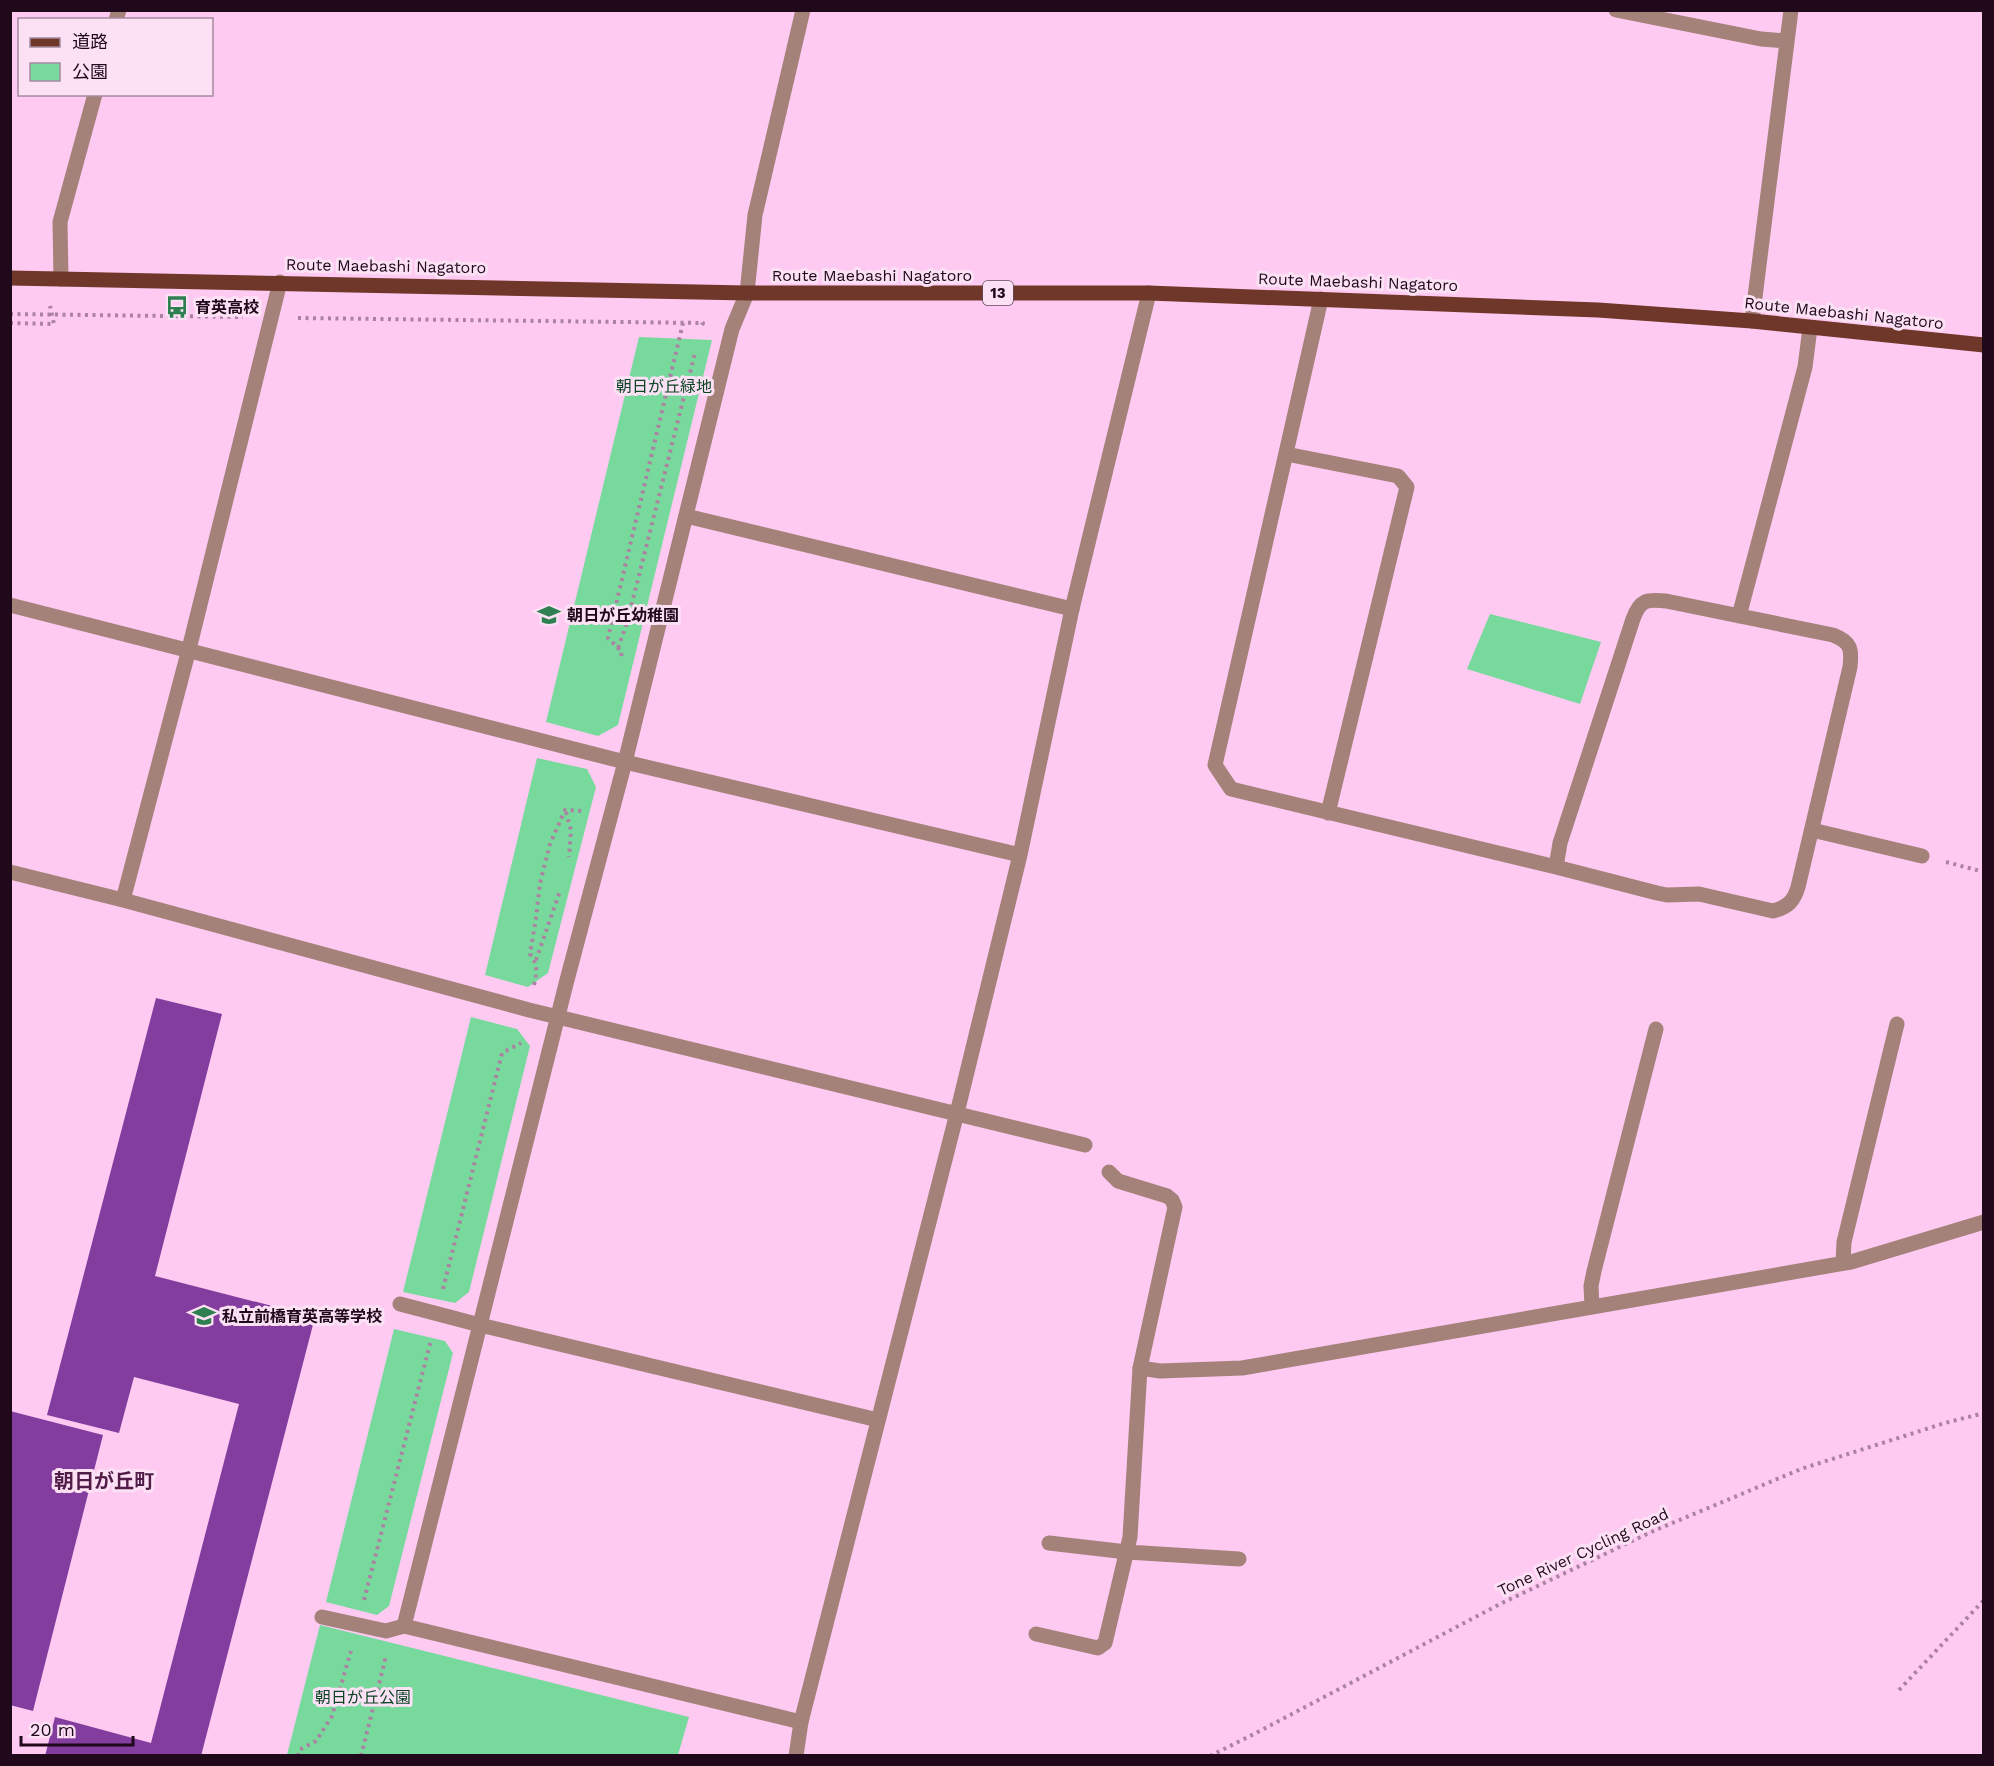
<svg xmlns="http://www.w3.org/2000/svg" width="1994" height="1766" font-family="'Work Sans','Noto Sans JP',sans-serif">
	<rect width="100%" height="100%" fill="#fecaf2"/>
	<path fill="#78d99c" d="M639,337L712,340L618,725L598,736L546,722Z
		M1490,614L1601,642L1580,704L1467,669Z
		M537,758L587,769L596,787L548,973L528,987L485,975Z
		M471,1017L517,1029L530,1046L469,1292L455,1303L403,1292Z
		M394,1329L445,1341L453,1353L389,1606L377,1615L326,1602Z
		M320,1625L689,1717L678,1755H287Z"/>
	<path fill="#823d9f" d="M156,998L222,1014L155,1276L315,1317L201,1756H45L55,1717L151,1743L239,1404L134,1377L119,1433L47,1415Z
		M10,1411L103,1435L33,1711L10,1705Z"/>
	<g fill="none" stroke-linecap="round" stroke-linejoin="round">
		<path stroke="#ab82a2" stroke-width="4" stroke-dasharray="3 4.5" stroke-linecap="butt" d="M10,314L243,317
			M298,318L703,323L702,325
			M10,323L54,324L50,306
			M618,648L627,623L695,353
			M621,656L622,652L608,638L683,323
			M566,812L571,830L569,857
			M1946,862L1984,872
			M536,960L560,891
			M534,985C537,972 538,964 530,954L536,918L540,883L550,844L565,810L583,811L584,809
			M443,1289L502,1053L521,1043
			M364,1600L431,1340
			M1899,1690L1984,1600
			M298,1756L299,1750L316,1741L332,1716L351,1651
			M361,1756L386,1656
			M1210,1756L1254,1734L1500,1604L1651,1532L1801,1469L1945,1423L1984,1413"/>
		<path stroke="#a4827a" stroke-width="15" d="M686,516L1072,609
			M1812,830L1922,856
			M480,1325L878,1420
			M1049,1543L1127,1552L1239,1559
			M322,1617L386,1631L404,1626
			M1036,1634L1098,1648L1105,1643L1130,1537L1140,1368L1175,1207L1172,1200L1167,1196L1118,1181L1109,1172
			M796,1756L801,1722"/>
		<path stroke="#a4827a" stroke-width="15" d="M803,10L755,215L747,293L732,329L625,762L567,980L404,1626L801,1722L957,1113L1020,855L1072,609L1149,293
			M1616,10L1761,39L1787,41
			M116,20L119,10
			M61,279L60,222L95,94
			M1321,299L1215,765L1231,789L1556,867L1657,893L1667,895L1699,894L1773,911C1788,907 1794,901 1798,887L1850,667C1852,649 1851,642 1833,635L1666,601C1646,599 1640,600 1633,619L1560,843L1556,867
			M1752,321L1791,10
			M1286,454L1398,476L1407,487L1328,813
			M10,605L625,762L1020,855
			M1739,616L1805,367L1810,328
			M10,872L123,900L529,1010L1085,1145
			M123,900L189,649L280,282
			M1843,1263L1844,1242L1897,1024
			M400,1304L480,1325
			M1592,1307L1591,1286L1594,1271L1656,1029
			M1140,1368L1160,1371L1242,1368L1851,1262L1984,1222"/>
		<path stroke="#6f3729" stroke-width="15" d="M10,278L747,293H1149L1598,310L1752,321L1984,345"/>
	</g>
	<defs>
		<g id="bus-bare" transform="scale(1.8)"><path d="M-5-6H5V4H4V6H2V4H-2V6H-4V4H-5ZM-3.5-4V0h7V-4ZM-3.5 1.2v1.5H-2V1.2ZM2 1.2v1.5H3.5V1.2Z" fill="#2f8051" stroke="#fce1f5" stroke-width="2.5" paint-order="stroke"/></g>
		<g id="school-bare" transform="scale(1.8)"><path d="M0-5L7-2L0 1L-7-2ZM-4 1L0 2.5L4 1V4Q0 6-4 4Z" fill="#2f8051" stroke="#fce1f5" stroke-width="2.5" paint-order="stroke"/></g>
	</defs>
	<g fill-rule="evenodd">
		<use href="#bus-bare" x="177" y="307"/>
		<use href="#school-bare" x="549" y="615"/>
		<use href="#school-bare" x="204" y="1316"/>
	</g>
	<g text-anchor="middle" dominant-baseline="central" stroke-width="6" stroke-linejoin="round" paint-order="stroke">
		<rect fill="#fce1f5" stroke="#614a5c" stroke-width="1.5" x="983" y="281" width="30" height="24" rx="4.5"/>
		<g font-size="15" font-weight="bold" fill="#1f091b">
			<text x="998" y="293">13</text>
		</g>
		<g font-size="16" fill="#1f091b" stroke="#fce1f5">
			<text transform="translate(386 266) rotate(1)">Route Maebashi Nagatoro</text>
			<text x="872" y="275">Route Maebashi Nagatoro</text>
			<text transform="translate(1358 282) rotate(2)">Route Maebashi Nagatoro</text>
			<text transform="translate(1844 313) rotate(6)">Route Maebashi Nagatoro</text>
			<text transform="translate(1583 1552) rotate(-25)">Tone River Cycling Road</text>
		</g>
		<g font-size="16" font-weight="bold" fill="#1f091b" stroke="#fce1f5" text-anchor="start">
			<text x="195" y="307">育英高校</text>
			<text x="567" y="615">朝日が丘幼稚園</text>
			<text x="222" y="1316">私立前橋育英高等学校</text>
		</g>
		<g font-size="16" fill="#0b4325" stroke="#fce1f5">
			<text x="664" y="386">朝日が丘緑地</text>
			<text x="363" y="1697">朝日が丘公園</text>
		</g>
		<g font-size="20" font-weight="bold" fill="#511d48" stroke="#fce1f5">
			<text x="104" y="1481">朝日が丘町</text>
		</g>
	</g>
	<rect width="1994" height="1766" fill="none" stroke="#1f091b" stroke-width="24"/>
	<rect x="18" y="18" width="195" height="78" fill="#fce1f5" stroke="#a48b9e" stroke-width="1.5"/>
	<rect x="30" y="38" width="30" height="9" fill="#6f3729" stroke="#a48b9e" stroke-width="1.5"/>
	<text x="72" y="48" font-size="18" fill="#1f091b">道路</text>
	<rect x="30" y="63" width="30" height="18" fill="#78d99c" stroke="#a48b9e" stroke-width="1.5"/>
	<text x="72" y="78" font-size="18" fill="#1f091b">公園</text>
	<path d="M21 1736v9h112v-9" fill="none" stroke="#1f091b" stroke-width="3"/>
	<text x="30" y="1736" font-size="18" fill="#1f091b" stroke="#fce1f5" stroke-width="4.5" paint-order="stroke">20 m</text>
</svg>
